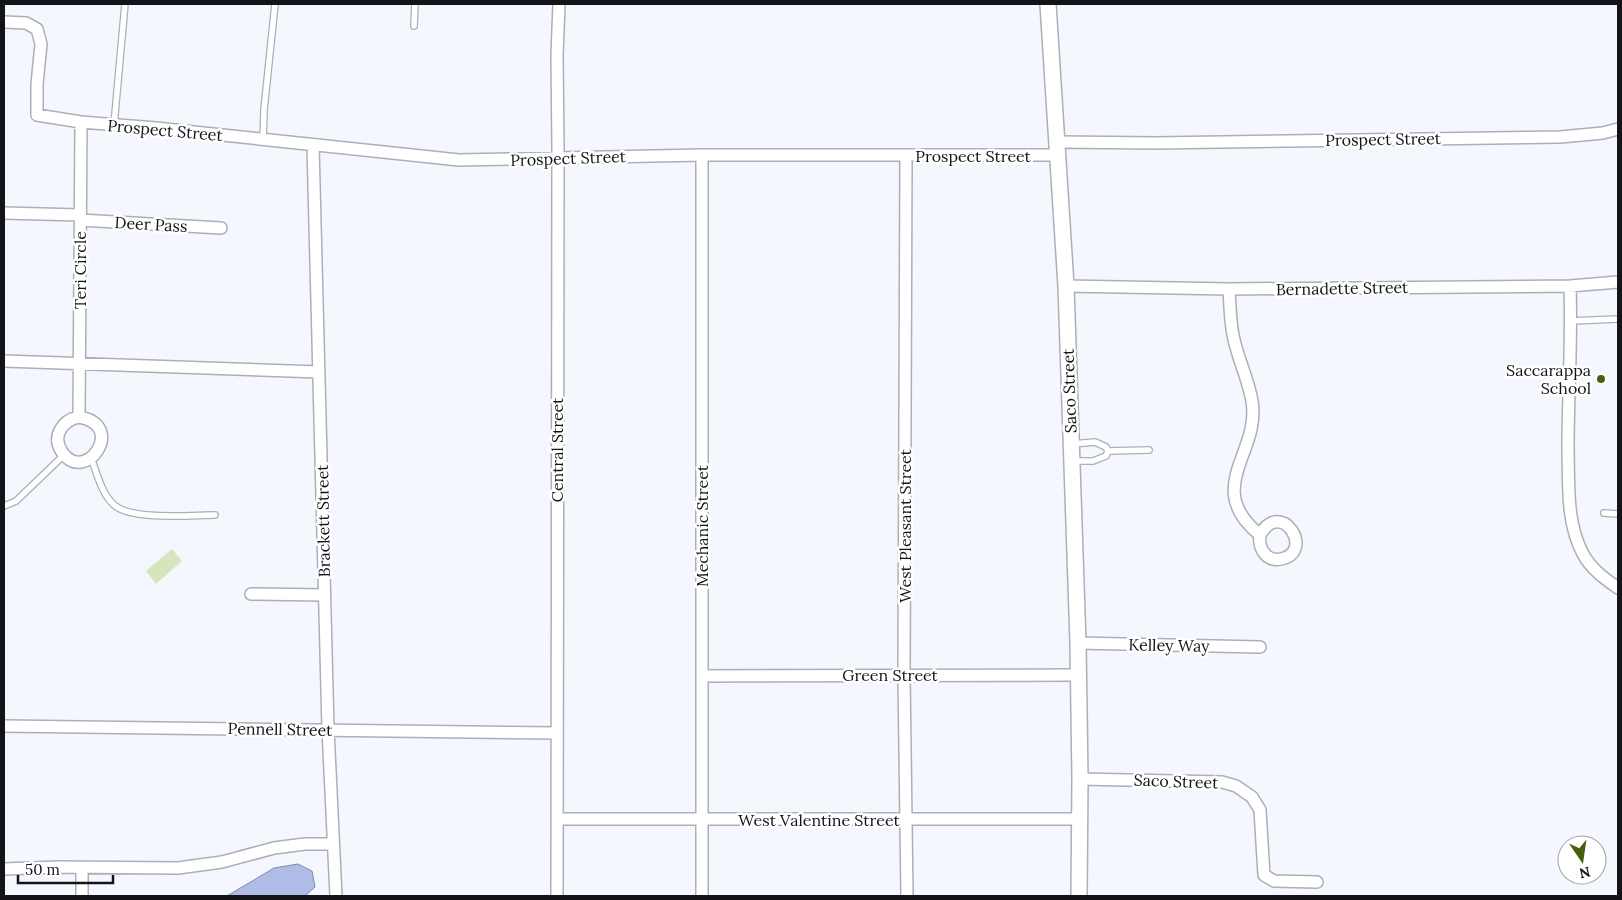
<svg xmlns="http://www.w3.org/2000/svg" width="1622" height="900" font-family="Lora,serif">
	<rect width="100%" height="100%" fill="#f5f7fe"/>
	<path fill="#d5e5bc" d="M172,549L182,561L156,584L146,571Z"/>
	<path fill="#aebce6" stroke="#808aa8" d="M298,864L312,871L315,887L305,896H227L274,868Z"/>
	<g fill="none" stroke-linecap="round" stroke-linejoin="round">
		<g stroke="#adafb6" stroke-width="8">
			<path id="lane" d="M414,26L415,4
				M114,125L125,4
				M263,140L264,110L275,4
				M1571,321L1618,319
				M1072,444L1095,442L1106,447L1108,451L1106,456L1093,461H1074
				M1108,451L1149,450
				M91,458C97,473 101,492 113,504C130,521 191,515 215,515
				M4,506L16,501L64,455
				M1604,513L1618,514"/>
		</g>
		<g stroke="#adafb6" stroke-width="14">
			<path id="street" d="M4,22L26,23L37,29L41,44L37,84V115L81,122L156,128L459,160L702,155H1058
				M1058,142L1156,143L1560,137L1603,133L1618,129
				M313,146L328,729L336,896
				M702,155V896
				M906,156L904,675L907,896
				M4,213L80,215
				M80,220L221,228
				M1066,286L1229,289L1570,286L1618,282
				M1570,286C1572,340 1568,395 1568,449C1569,485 1566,522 1583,554C1591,569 1605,579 1618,588
				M1229,289C1230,304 1230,320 1233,335C1237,357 1248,378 1252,401C1261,453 1202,488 1260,535C1258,548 1266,562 1281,559C1316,552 1281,497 1260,535
				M4,361L319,372
				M79,417C128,425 85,486 62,452C51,436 63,420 79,417L81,122
				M251,594L324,595
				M1078,643L1260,647
				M702,676L1078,675
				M4,726L557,733
				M1080,779L1222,782L1236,786L1252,797L1260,810L1264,875L1274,881L1317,882
				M557,819H1080
				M82,868V896
				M4,869L58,867L178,868L222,862L274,848L305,844H333
				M557,896L558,150L557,55L559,4"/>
		</g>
		<g stroke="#adafb6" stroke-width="18">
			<path id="secondary" d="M1048,4L1066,286L1078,643L1080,779L1079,896"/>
		</g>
		<use href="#lane" stroke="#fff" stroke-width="5.5"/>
		<use href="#street" stroke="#fff" stroke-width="11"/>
		<use href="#secondary" stroke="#fff" stroke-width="15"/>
	</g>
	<circle fill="#485f09" stroke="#fff" stroke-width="2" cx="1601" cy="379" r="5"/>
	<g text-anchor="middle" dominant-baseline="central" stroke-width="5" stroke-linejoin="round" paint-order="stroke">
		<g font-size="16" fill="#131417" stroke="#fff">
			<text transform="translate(165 130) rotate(5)">Prospect Street</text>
			<text transform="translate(1383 139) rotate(-1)">Prospect Street</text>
			<text x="973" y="156">Prospect Street</text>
			<text transform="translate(568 158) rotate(-2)">Prospect Street</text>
			<text transform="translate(151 224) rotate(3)">Deer Pass</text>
			<text transform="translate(80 270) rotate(-90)">Teri Circle</text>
			<text transform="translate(1342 288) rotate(-1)">Bernadette Street</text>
			<text transform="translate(1069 391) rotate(-92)">Saco Street</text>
			<text transform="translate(557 450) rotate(-90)">Central Street</text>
			<text transform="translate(323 521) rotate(-91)">Brackett Street</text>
			<text transform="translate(702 526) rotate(-90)">Mechanic Street</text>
			<text transform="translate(905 526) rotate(-90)">West Pleasant Street</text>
			<text transform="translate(1169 645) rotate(1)">Kelley Way</text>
			<text x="890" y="675">Green Street</text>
			<text transform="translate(280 729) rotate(1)">Pennell Street</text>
			<text transform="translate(1176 781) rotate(2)">Saco Street</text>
			<text x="819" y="820">West Valentine Street</text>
		</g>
		<g font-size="16" fill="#131417" stroke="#fff" text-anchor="end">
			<text x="1591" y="370">Saccarappa<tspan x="1591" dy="18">School</tspan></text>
		</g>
	</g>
	<rect width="1622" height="900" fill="none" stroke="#131417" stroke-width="10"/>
	<g transform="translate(1582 860) rotate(167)"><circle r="24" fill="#ffffff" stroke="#a1a1a2"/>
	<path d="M0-4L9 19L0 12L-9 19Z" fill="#485f09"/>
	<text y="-8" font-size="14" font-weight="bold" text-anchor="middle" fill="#131417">N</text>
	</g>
	<path d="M18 875v8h95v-8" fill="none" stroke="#131417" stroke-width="2.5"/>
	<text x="25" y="875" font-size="15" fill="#131417" stroke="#ffffff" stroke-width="4" paint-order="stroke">50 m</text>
</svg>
